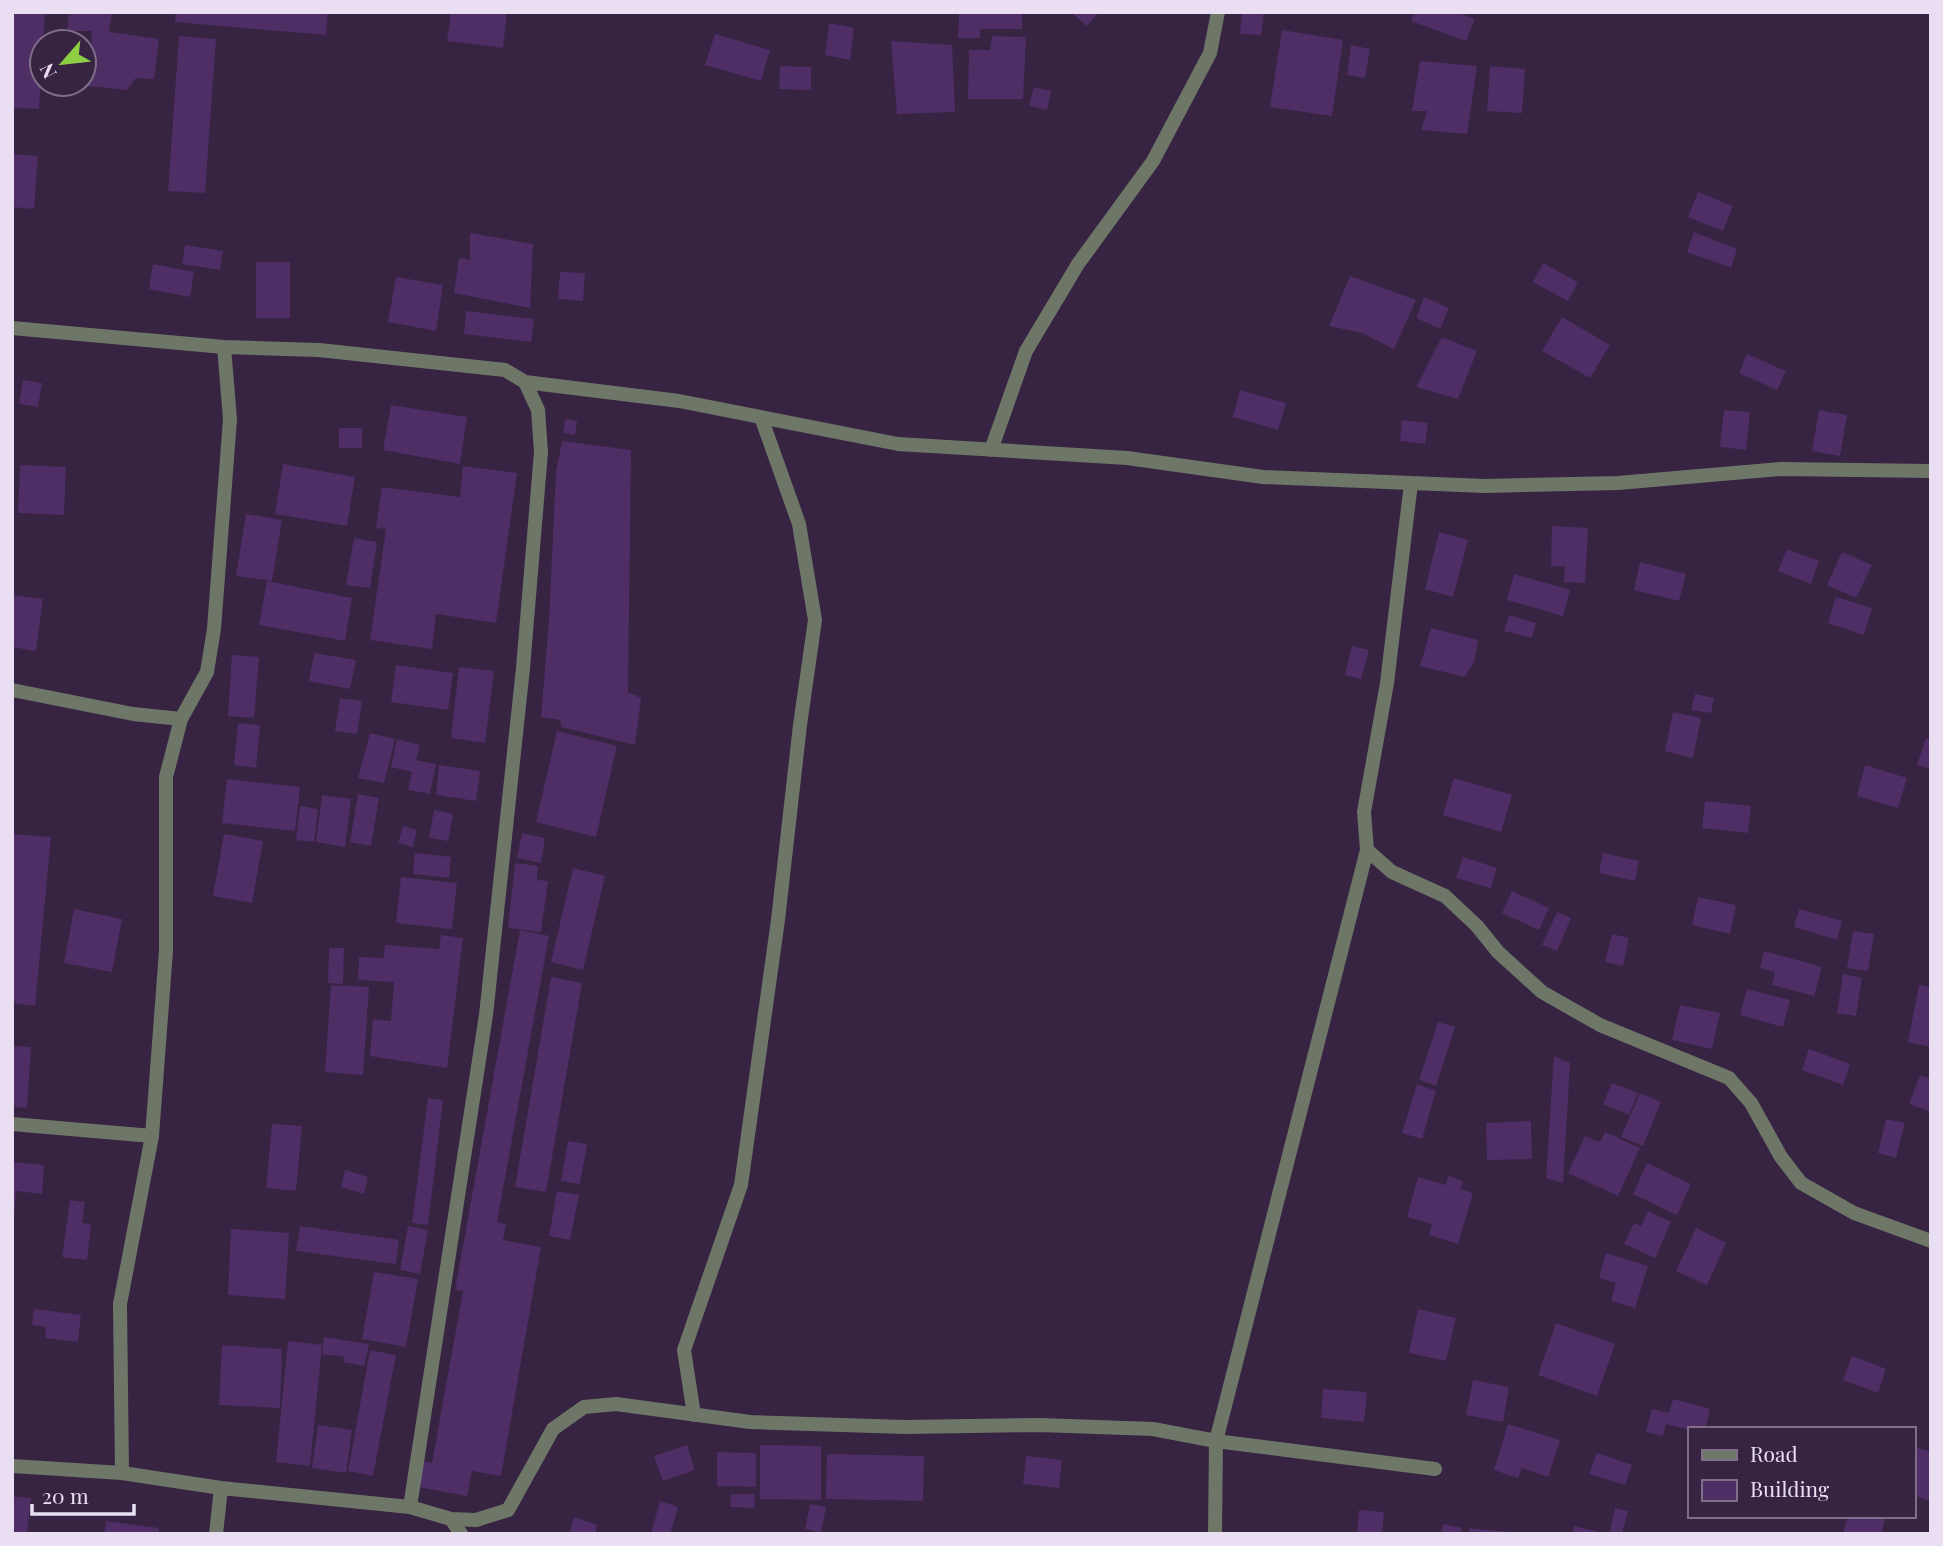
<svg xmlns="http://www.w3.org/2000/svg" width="1943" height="1546" font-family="'Playfair Display',serif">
	<rect width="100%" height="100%" fill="#362442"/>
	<path fill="#4f2d65" d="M12,12L45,14L39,109L12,108Z
		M69,12H112L109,32L159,39L154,79L136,78L127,90L88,86L92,31H67Z
		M176,12H328L326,35L175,22Z
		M451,12H507L503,48L447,41Z
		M1022,12V29H980V38H958L959,13Z
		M1071,12H1099L1087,26Z
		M1242,12H1264L1261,35L1240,34Z
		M1414,12H1457L1475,19L1466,41L1411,21Z
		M829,23L854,28L850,60L825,55Z
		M1282,30L1343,40L1332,116L1270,107Z
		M715,34L770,50L761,81L705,65Z
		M179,36L216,39L205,193L168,191Z
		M992,36L1026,37L1023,99H968L969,50H990Z
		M891,41L952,45L955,112L897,114Z
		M1351,45L1370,49L1365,78L1347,75Z
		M1420,61L1477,66L1467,134L1421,130L1427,111H1412Z
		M780,66L811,67V90L779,89Z
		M1490,66L1525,69L1522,113L1487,111Z
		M1034,87L1051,91L1047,110L1029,106Z
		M12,154L38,156L34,209L12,207Z
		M1698,192L1733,206L1723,231L1688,217Z
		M1694,232L1737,249L1731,268L1687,252Z
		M470,233L533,244L530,308L454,293L459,258L470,260Z
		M185,245L223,251L220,270L182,264Z
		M256,262H290V318H256Z
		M1543,263L1578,282L1568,301L1533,282Z
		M153,264L194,272L190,297L149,289Z
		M560,272L585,273L583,301L558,299Z
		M1350,276L1416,300L1394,349L1362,333L1329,326Z
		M396,277L443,285L436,331L388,322Z
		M1424,297L1449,308L1440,329L1416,318Z
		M466,311L534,319L531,342L464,334Z
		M1562,317L1610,345L1590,378L1542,351Z
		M1442,337L1477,351L1458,399L1416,387Z
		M1747,354L1786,371L1777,390L1739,373Z
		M23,380L42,383L38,407L19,404Z
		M1240,390L1286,403L1278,430L1233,417Z
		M391,405L467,417L460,464L383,450Z
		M1724,410L1750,412L1746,450L1720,447Z
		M1819,410L1847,415L1840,456L1812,451Z
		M565,419L577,421L575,435L563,433Z
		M1402,420L1428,423L1425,444L1400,441Z
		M339,428H362V448H339Z
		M562,441L631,450L628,692L641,698L635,745L561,727L560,720L541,717L549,620L556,472Z
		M283,464L355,477L347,526L275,514Z
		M20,465L66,467L64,515L18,513Z
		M463,466L517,473L496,623L436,614L432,649L370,640L386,529L376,528L382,487L460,497Z
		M246,514L282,520L272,581L236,576Z
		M1552,526L1588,528L1585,583L1564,582L1565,566H1551Z
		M1439,532L1468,540L1453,597L1425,589Z
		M354,538L377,542L370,588L346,585Z
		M1787,549L1819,561L1811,584L1778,571Z
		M1842,552L1872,565L1856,598L1827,585Z
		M1640,562L1686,574L1679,601L1634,590Z
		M1514,574L1570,590L1563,616L1507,600Z
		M267,581L352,598L345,641L259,625Z
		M12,595L43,599L36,651L12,647Z
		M1836,597L1872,608L1864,635L1828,623Z
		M1509,615L1536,623L1532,638L1504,631Z
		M1431,628L1478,640L1474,662L1465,677L1420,666Z
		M1352,646L1369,650L1361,679L1345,675Z
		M314,653L356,660L350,689L309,681Z
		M232,655L259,657L254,718L228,716Z
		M396,665L453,673L448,710L391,702Z
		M459,667L494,671L485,743L451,738Z
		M1695,694L1714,698L1711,713L1691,710Z
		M340,698L362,701L357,734L335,731Z
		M1673,712L1701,718L1693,758L1665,751Z
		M238,723L260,725L256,768L234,765Z
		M557,731L617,746L596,837L536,822Z
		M370,733L395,739L384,783L358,778Z
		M1926,738L1931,740V769L1917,765Z
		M397,739L420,745L416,760L436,764L430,794L408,790L412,772L391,767Z
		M439,765L480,771L476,801L436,795Z
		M1865,765L1907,778L1898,808L1857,796Z
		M1454,778L1512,795L1501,832L1443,815Z
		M227,779L300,787L295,831L222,823Z
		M358,794L379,798L371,846L350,842Z
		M322,795L351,799L345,847L316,842Z
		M1705,801L1751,806L1748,833L1702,828Z
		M300,806L318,809L314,842L296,840Z
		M434,810L453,814L448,841L429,838Z
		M403,826L417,830L413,847L398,843Z
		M522,833L545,838L541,863L517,858Z
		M12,834L51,837L35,1006L12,1003Z
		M224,834L263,841L252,903L213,896Z
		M415,853L451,857L449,878L413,874Z
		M1603,853L1639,861L1635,881L1599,873Z
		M1463,857L1497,868L1491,888L1456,878Z
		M515,863L538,866L537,880L548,881L541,932L508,928Z
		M573,868L605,876L583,970L551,962Z
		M401,877L457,883L452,929L396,923Z
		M1512,891L1549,908L1539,930L1502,913Z
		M1698,897L1736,905L1730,934L1692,925Z
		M74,909L122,919L112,972L64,963Z
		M1799,909L1842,921L1837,940L1794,927Z
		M1557,912L1571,918L1557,951L1542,945Z
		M520,930L549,936L497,1222L506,1224L503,1240L541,1247L501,1476L472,1471L467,1496L418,1487L423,1461L432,1463L463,1291L455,1290Z
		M1853,931L1874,934L1868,971L1847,968Z
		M1612,934L1629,938L1623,966L1605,962Z
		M441,935L463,938L447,1068L370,1056L373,1019L391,1021L394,982L358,980L359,957L384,958L385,945L439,949Z
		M329,948H344L343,984L328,983Z
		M1764,951L1822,967L1814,996L1772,985L1775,972L1760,968Z
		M1843,974L1862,978L1856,1016L1837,1013Z
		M551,977L582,983L546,1192L515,1187Z
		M331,985L369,987L363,1075L325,1072Z
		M1919,985L1931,987V1047L1908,1042Z
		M1747,989L1790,1000L1783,1027L1740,1015Z
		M1680,1005L1720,1013L1712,1049L1672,1040Z
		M1438,1022L1455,1027L1436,1086L1419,1080Z
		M12,1046L31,1047L27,1108L12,1107Z
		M1809,1049L1850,1064L1843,1085L1802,1070Z
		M1554,1056L1570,1063L1563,1183L1546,1178Z
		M1920,1075L1931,1079V1112L1909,1104Z
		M1612,1083L1638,1093L1629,1115L1603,1104Z
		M1417,1084L1436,1091L1422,1139L1402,1133Z
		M1640,1093L1661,1102L1643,1146L1621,1137Z
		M428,1098L443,1100L428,1225L412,1223Z
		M1886,1119L1905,1123L1896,1158L1878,1153Z
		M1531,1121L1532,1159L1487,1160L1486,1123Z
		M272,1124L302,1126L296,1191L266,1188Z
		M1605,1132L1640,1148L1618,1196L1568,1173L1585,1136L1600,1142Z
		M568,1141L587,1144L580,1184L561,1181Z
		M12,1162L44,1165L42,1194L16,1191L14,1220L12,1219Z
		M1647,1163L1691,1184L1677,1215L1633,1194Z
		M345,1170L368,1177L364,1194L341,1187Z
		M1448,1176L1463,1181L1460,1189L1473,1193L1458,1244L1429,1235L1432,1224L1407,1217L1418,1177L1446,1185Z
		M557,1191L579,1195L570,1240L549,1236Z
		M70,1200L85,1202L82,1223L91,1224L87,1260L62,1257Z
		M1648,1211L1671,1222L1655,1258L1624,1244L1634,1223L1641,1226Z
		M300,1226L399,1240L396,1264L296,1251Z
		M408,1226L428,1230L420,1274L400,1270Z
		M1696,1228L1726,1243L1707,1285L1676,1271Z
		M231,1229L289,1233L285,1299L228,1295Z
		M1606,1253L1648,1266L1635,1308L1611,1301L1616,1283L1599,1278Z
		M374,1272L418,1279L406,1347L362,1339Z
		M34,1309L81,1315L78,1342L45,1338L46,1327L32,1325Z
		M1418,1309L1456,1318L1446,1361L1409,1353Z
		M1556,1323L1615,1344L1597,1396L1538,1375Z
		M324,1337L369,1344L364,1366L343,1362L344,1357L322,1354Z
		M288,1341L322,1345L310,1466L276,1462Z
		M222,1345L282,1349L280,1408L219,1405Z
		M370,1350L396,1355L373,1476L348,1471Z
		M1852,1356L1886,1369L1878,1393L1843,1380Z
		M1473,1380L1509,1387L1503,1422L1466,1415Z
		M1323,1389L1367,1392L1364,1422L1321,1418Z
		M1673,1399L1710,1409L1705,1429L1689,1430L1666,1424L1663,1436L1646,1432L1652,1409L1669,1413Z
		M1508,1424L1560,1440L1548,1477L1522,1468L1518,1478L1494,1470Z
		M318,1425L352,1430L346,1473L312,1468Z
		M687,1445L695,1470L663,1481L654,1456Z
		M760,1445L821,1446V1500L760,1499Z
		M1913,1446L1931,1452V1501L1913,1495Z
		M717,1452L756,1453V1487L717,1486Z
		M1597,1453L1632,1465L1625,1485L1589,1474Z
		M827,1454L924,1456L923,1501L826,1499Z
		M1026,1456L1062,1460L1059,1488L1023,1484Z
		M731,1494H755L754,1508L730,1507Z
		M12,1496L31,1498L27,1534H12Z
		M660,1501L678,1507L670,1534H651Z
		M810,1504L826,1507L821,1533L805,1529Z
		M1615,1508L1628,1511L1622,1534H1609Z
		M1359,1510L1384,1512L1382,1534H1357Z
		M1848,1516H1886L1881,1534H1843Z
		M574,1517L597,1525L595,1534H569Z
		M106,1521L159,1528L158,1534H104Z
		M1443,1524L1462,1528L1461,1534H1441Z
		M1574,1526L1604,1533V1534H1572Z
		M1469,1528L1509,1532V1534H1469Z"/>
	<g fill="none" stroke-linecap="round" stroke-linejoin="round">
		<path stroke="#6e7767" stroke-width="14" d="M12,328L224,347L319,350L505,370L525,382L538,410L541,452L523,668L486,1015L410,1507
			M525,382L679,401L898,444L1127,458L1263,477L1485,486L1618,483L1781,469L1931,471
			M991,450L1026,351L1078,264L1153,161L1210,53L1218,12
			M1411,483L1387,683L1364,812L1367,850L1392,872L1445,896L1477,926L1498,952L1542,992L1600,1025L1729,1078L1751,1103L1781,1157L1801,1183L1854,1213L1931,1241
			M12,690L133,714L181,719
			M12,1124L152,1136
			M694,1415L684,1350L741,1185L778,920L800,725L815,620L799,524L761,417
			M12,1466L122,1473L221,1488L410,1507L451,1519L476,1520L508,1510L553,1429L584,1407L616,1404L750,1422L905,1427L1040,1425L1153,1429L1216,1441L1435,1469
			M122,1473L120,1304L152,1136L166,951V777L181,719L207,672L214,629L230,419L224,347
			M451,1519L461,1534
			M216,1534L221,1488
			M1215,1534L1216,1441L1367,850"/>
	</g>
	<rect width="1943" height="1546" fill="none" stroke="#e9def2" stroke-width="28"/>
	<rect x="1688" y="1427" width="228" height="91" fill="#362442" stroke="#7e6e88" stroke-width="2"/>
	<rect x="1702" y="1450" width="35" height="10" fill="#6e7767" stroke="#7e6e88" stroke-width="2"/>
	<text x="1750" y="1462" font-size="21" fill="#e9def2">Road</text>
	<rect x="1702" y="1480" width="35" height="21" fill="#4f2d65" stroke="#7e6e88" stroke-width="2"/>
	<text x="1750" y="1497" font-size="21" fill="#e9def2">Building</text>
	<g transform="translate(63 63) rotate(242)"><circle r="33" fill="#362442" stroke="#7e6e88" stroke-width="2"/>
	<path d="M0-5L12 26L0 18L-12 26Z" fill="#8ece43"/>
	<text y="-10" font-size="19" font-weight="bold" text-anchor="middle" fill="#e9def2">N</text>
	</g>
	<path d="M32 1504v10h102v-10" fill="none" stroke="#e9def2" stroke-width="3.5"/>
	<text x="42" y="1504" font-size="21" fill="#e9def2" stroke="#362442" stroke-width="5" paint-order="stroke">20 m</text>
</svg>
